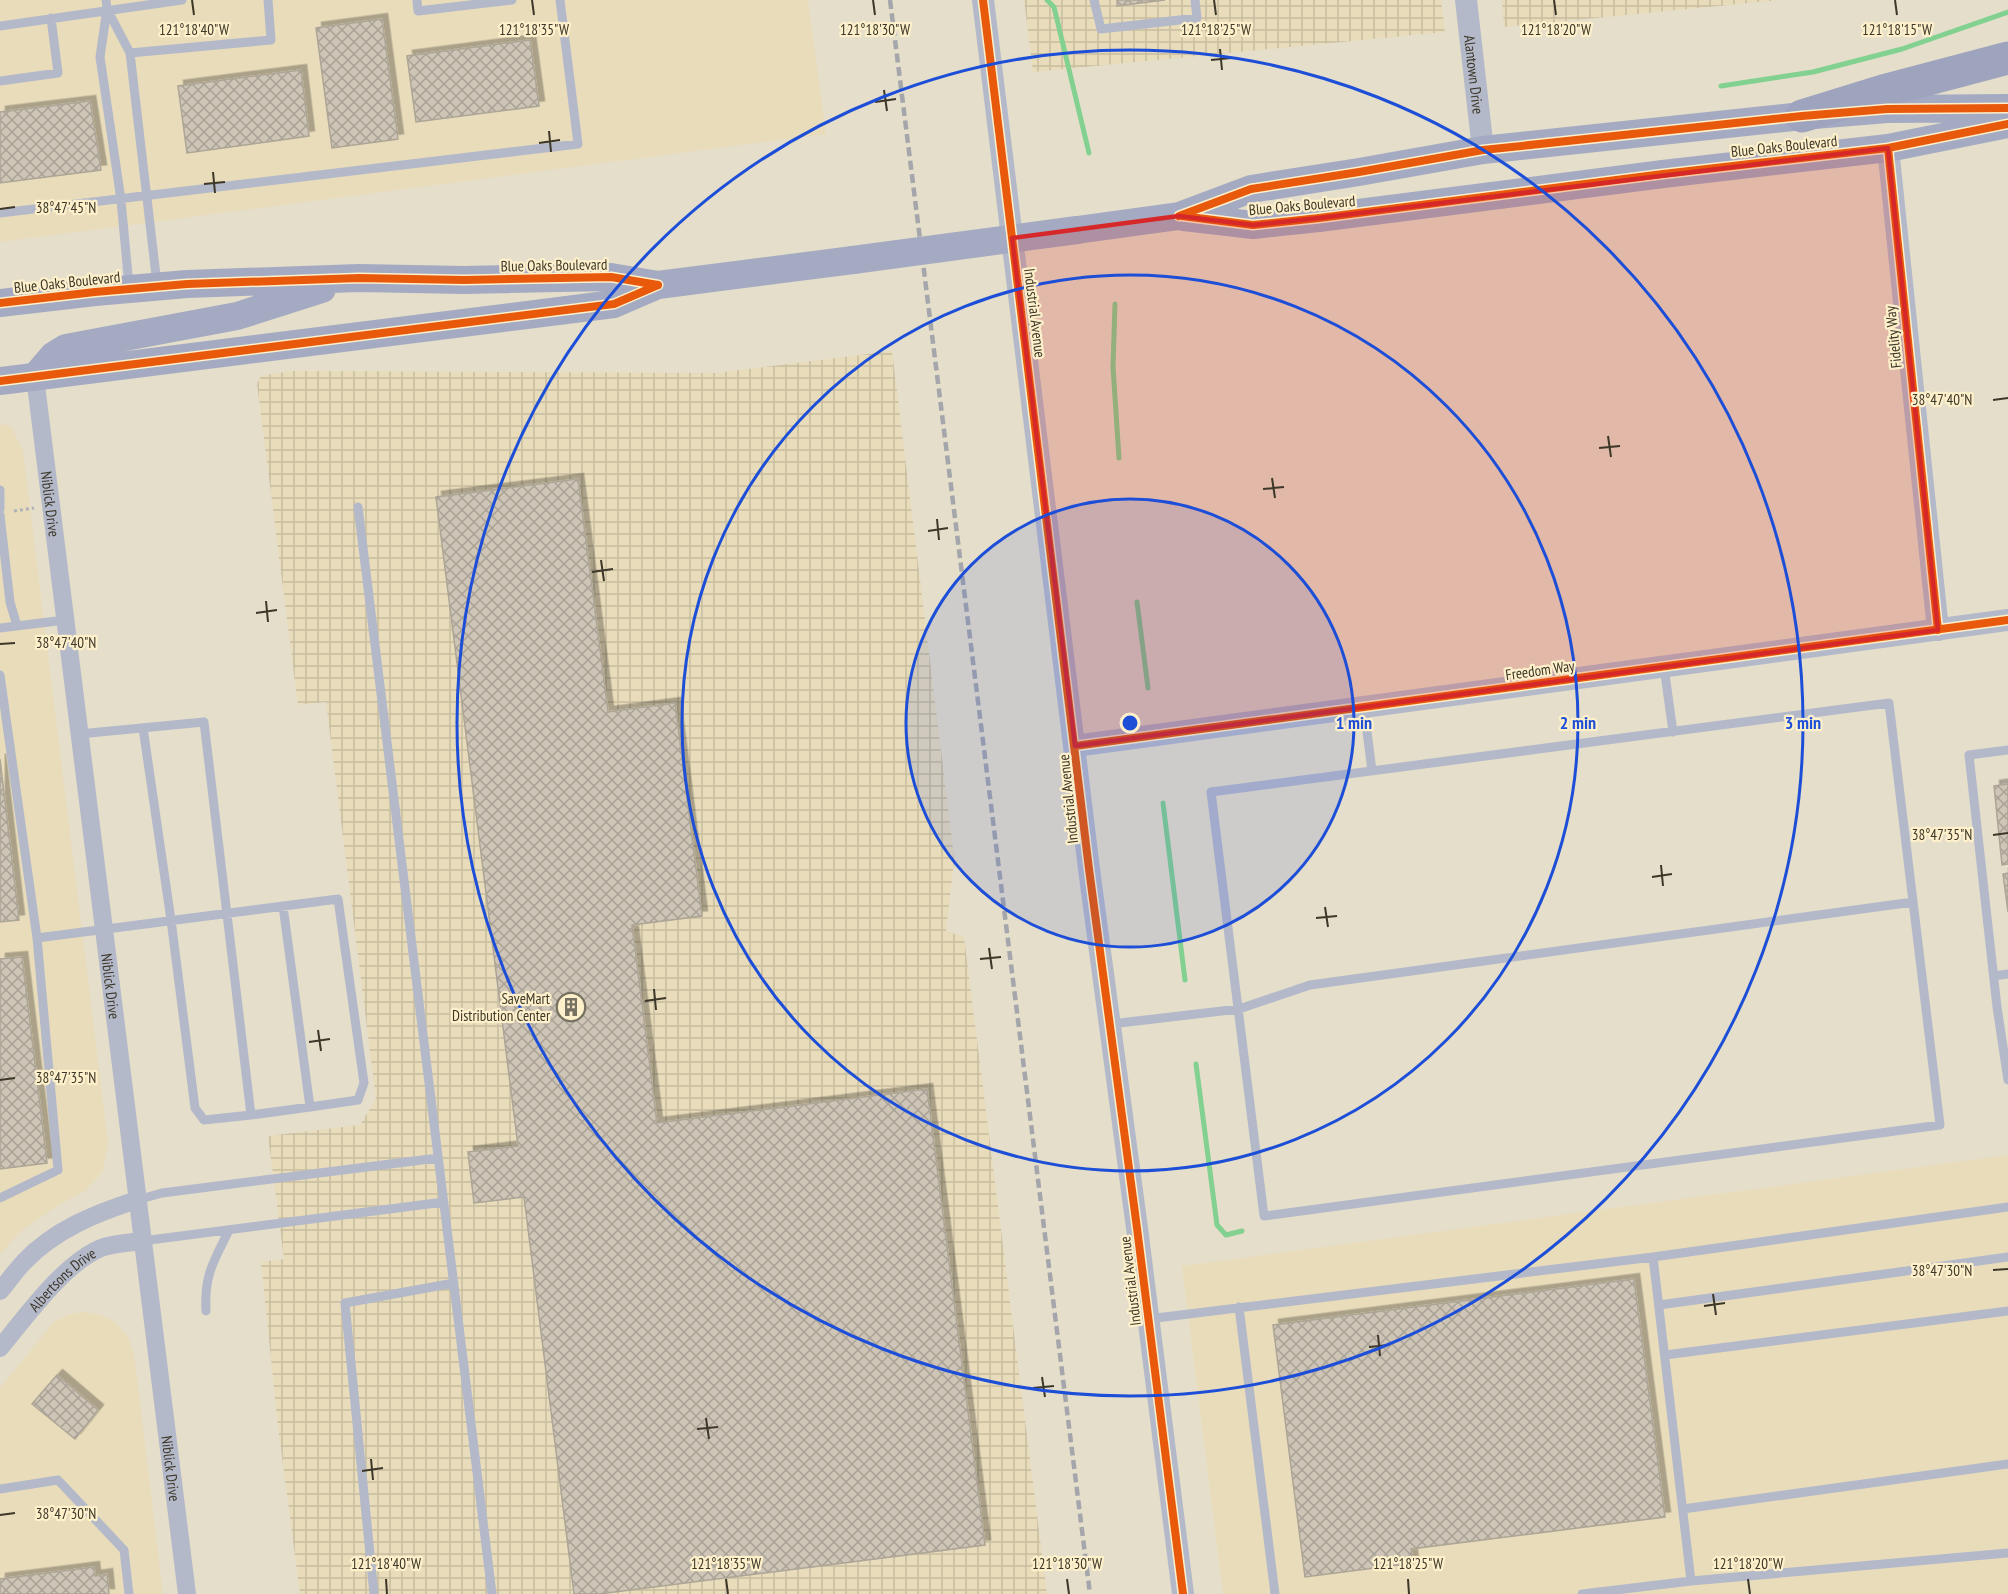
<svg xmlns="http://www.w3.org/2000/svg" width="2008" height="1594" font-family="'PT Sans Narrow',sans-serif">
	<defs>
		<pattern id="industrial-grid" width="8" height="8" patternUnits="userSpaceOnUse" patternTransform="scale(1.5)"><rect width="8" height="8" fill="#e8dcba"/><path d="M0 4h8M4 0v8" fill="none" stroke="#c8bda0"/></pattern>
		<pattern id="building-cross-hatch" width="8" height="8" patternUnits="userSpaceOnUse" patternTransform="scale(1.5)"><rect width="8" height="8" fill="#cec5b7"/><path d="M0 0l8 8M0 8l8-8" fill="none" stroke="#a8a195"/></pattern>
		<filter id="shadow"><feDropShadow dx="5.5" dy="-5.5" stdDeviation="0" flood-color="#0004"/></filter>
	</defs>
	<rect width="100%" height="100%" fill="#e5deca"/>
	<path fill="#e8dcba" d="M0,0H808L826,134L0,242Z
		M0,424L11,426L23,451L108,1143L103,1171L85,1191L62,1203L22,1230L0,1254Z
		M2008,1155V1594H1223L1182,1266Z
		M85,1312L101,1315L115,1322L128,1337L134,1353L163,1594H0V1388L54,1322L70,1314Z"/>
	<path fill="url(#industrial-grid)" d="M1024,0H1441L1445,32L1033,72Z
		M1502,0H1781L1504,27Z
		M892,351L953,848L954,861L946,931L964,937L1047,1594H300L278,1426L261,1262L284,1259L268,1136L360,1125L376,1099L326,702L298,705L257,384L261,376L291,371L715,373Z"/>
	<g fill="none" stroke-linecap="round" stroke-linejoin="round">
		<path stroke="#82d191" stroke-width="5" d="M1047,0L1054,7L1089,153
			M1721,86L1813,72L1902,49L2008,12
			M1115,304L1113,367L1119,458
			M1137,602L1148,688
			M1163,803L1185,980
			M1196,1064L1217,1225L1226,1235L1242,1231"/>
	</g>
	<path fill="url(#building-cross-hatch)" stroke="#ada596" stroke-width="1.5" filter="url(#shadow)" d="M1117,0H1165L1117,6Z
		M382,19L398,139L332,148L316,28Z
		M530,40L539,106L416,122L407,56Z
		M301,70L309,136L187,153L178,86Z
		M90,101L101,170L0,183V112Z
		M578,479L608,712L675,703L702,916L632,925L657,1123L927,1089L985,1545L599,1594H574L524,1197L474,1203L468,1152L518,1146L436,497Z
		M0,759L19,920L0,922Z
		M2008,784V864L2002,865L1994,786Z
		M2008,873V912L2003,874Z
		M22,957L47,1163L0,1169V959Z
		M1634,1279L1665,1517L1411,1549L1413,1563L1305,1577L1273,1325Z
		M57,1375L98,1410L75,1439L32,1404Z
		M94,1567L95,1576L107,1574L109,1594H0V1579Z"/>
	<g fill="none" stroke-linecap="round" stroke-linejoin="round">
		<path stroke="#afb0b6" stroke-width="3" stroke-dasharray="3 3" stroke-linecap="butt" d="M14,511L34,508"/>
		<path stroke="#b4b9ca" stroke-width="9" d="M106,0L107,9L100,57L121,200L129,286
			M417,0L418,11L512,0
			M1094,0L1101,29L1197,18L1195,0
			M107,9L130,53L157,284
			M0,26L182,0
			M130,53L271,40L268,0
			M0,81L58,73L51,18
			M0,213L578,144L560,0
			M0,490V509
			M358,507L492,1594
			M0,515L10,602L17,626
			M0,628L65,620
			M1664,667L1673,732
			M0,675L37,938
			M1889,703L1940,1125L1264,1216L1211,792Z
			M1364,708L1372,771
			M79,734L204,722L251,1115L204,1120L195,1108L171,920L143,728
			M2008,750L1969,755L1997,1007L2008,1080
			M1994,976L2008,974
			M1111,1024L1239,1009L1310,985L1913,902
			M251,1115L310,1107L283,906
			M0,1198L58,1170L37,938L338,899L364,1083L358,1100L310,1107
			M137,1200L162,1193L438,1158
			M142,1241L444,1202
			M1653,1257L1691,1581
			M1659,1305L2008,1257
			M1239,1307L1275,1594
			M206,1311C204,1274 214,1261 229,1230
			M1148,1319L1653,1257L2008,1207
			M1665,1355L2008,1311
			M0,1489L58,1480L124,1550L129,1594
			M1683,1509L2008,1464
			M374,1594L345,1303L454,1283
			M1582,1594L1691,1581L2008,1553"/>
		<g stroke="#b4b9ca" stroke-width="18">
			<path id="s1" d="M35,377L187,1594"/>
			<path d="M0,1291C8,1282 15,1271 24,1262C54,1230 96,1213 137,1200"/>
			<path id="s2" d="M0,1348C26,1317 63,1264 101,1248C113,1243 129,1243 142,1241"/>
		</g>
		<g stroke="#b4b9ca" stroke-width="22">
			<path d="M983,0L1089,869L1137,1228L1183,1594"/>
			<path id="s3" d="M1466,0L1483,150"/>
			<path d="M1888,148L1938,630"/>
			<path d="M1075,746L2008,620"/>
		</g>
		<path stroke="#a4aac2" stroke-width="28" d="M1184,217L1253,225L1319,218L1663,174L1888,148L2008,124
			M1077,230L1179,216L1251,189L1359,172L1483,150L1802,116L1887,109L2008,108
			M0,303L95,292L187,284L359,278L464,280L611,277L658,285
			M35,377L53,356L66,348L237,316L322,289
			M0,381L614,304L658,285L853,260"/>
		<path stroke="#9ea3be" stroke-width="33" d="M1802,116L1883,91L2008,58"/>
		<path stroke="#a4a6ab" stroke-width="4.5" stroke-dasharray="9 4.5" stroke-linecap="butt" d="M890,0L1090,1594"/>
		<path stroke="#a4aac2" stroke-width="28" d="M853,260L1077,230"/>
		<g stroke="#fef0cb" stroke-width="11">
			<path id="cycleway" d="M983,0L1089,869L1137,1228L1183,1594
				M1888,148L1938,630
				M1179,216L1251,189L1359,172L1483,150L1802,116L1887,109L2008,108
				M1182,216L1253,225L1319,218L1663,174L1888,148L2008,124
				M0,303L95,292L187,284L359,278L464,280L611,277L658,285
				M0,381L614,304L658,285
				M1075,746L2008,620"/>
		</g>
		<use href="#cycleway" stroke="#e8590c" stroke-width="8"/>
	</g>
	<path fill="#d62828" fill-opacity="0.2" stroke="#d62828" stroke-width="4.5" stroke-linejoin="round" d="M1888,148L1938,630L1075,746L1012,238L1179,216L1253,225L1319,218Z"/>
	<path fill="none" stroke="#3c3728" stroke-width="2" d="M192,0L194,15M532,0L534,15M873,0L875,15M1214,0L1216,15M1554,0L1556,15M1895,0L1897,15M1220,49L1222,70M1211,60L1231,58M884,90L887,111M875,102L896,99M549,131L551,152M539,143L560,140M213,172L215,193M204,184L225,182M0,209L15,207M1993,400L2008,398M1608,436L1611,457M1599,448L1620,446M1272,478L1275,498M1263,489L1284,487M937,519L939,540M928,531L948,528M601,560L604,581M592,572L613,569M266,601L268,622M256,613L277,610M0,644L15,643M1993,835L2008,833M1661,865L1663,886M1652,877L1672,874M1325,907L1328,927M1316,918L1337,916M989,948L992,969M980,959L1001,957M654,989L656,1010M645,1001L666,998M318,1030L321,1051M309,1042L330,1039M0,1080L15,1078M1993,1270L2008,1269M1713,1294L1716,1315M1704,1306L1725,1303M1378,1335L1380,1356M1369,1347L1389,1345M1042,1377L1045,1397M1033,1388L1054,1386M706,1418L709,1439M697,1429L718,1427M371,1459L373,1480M362,1471L383,1468M0,1515L15,1513M386,1579L387,1594M726,1579L728,1594M1067,1579L1069,1594M1408,1579L1409,1594M1748,1579L1750,1594"/>
	<circle cx="1130" cy="723" r="224" fill="#1d4ed8" fill-opacity=".12"/>
	<g fill="none" stroke="#1d4ed8" stroke-width="3">
		<circle cx="1130" cy="723" r="224"/>
		<circle cx="1130" cy="723" r="448"/>
		<circle cx="1130" cy="723" r="673"/>
	</g>
	<defs>
		<g id="building-ring" transform="scale(1.5)"><circle r="9.5" fill="#fef0cb" stroke="#777161" stroke-width="1.5"/><path d="M-4-6H4V6H1V3H-1V6H-4ZM-2.5-4.3h1.7v1.8h-1.7ZM.8-4.3h1.7v1.8H.8ZM-2.5-1h1.7V.8h-1.7ZM.8-1h1.7V.8H.8Z" fill="#777161"/></g>
	</defs>
	<g fill-rule="evenodd">
		<use href="#building-ring" x="571" y="1007"/>
	</g>
	<g text-anchor="middle" dominant-baseline="central" stroke-width="4.5" stroke-linejoin="round" paint-order="stroke">
		<g font-size="15" fill="#3c3728" stroke="#fef0cb">
			<text stroke="none"><textPath href="#s3" startOffset="75">Alantown Drive</textPath></text>
			<text transform="translate(1784 146) rotate(-6)">Blue Oaks Boulevard</text>
			<text transform="translate(1302 205) rotate(-5)">Blue Oaks Boulevard</text>
			<text transform="translate(554 265) rotate(-1)">Blue Oaks Boulevard</text>
			<text transform="translate(67 282) rotate(-6)">Blue Oaks Boulevard</text>
			<text transform="translate(1035 313) rotate(83)">Industrial Avenue</text>
			<text transform="translate(1893 337) rotate(-96)">Fidelity Way</text>
			<text stroke="none"><textPath href="#s1" startOffset="128">Niblick Drive</textPath></text>
			<text transform="translate(1540 670) rotate(-8)">Freedom Way</text>
			<text transform="translate(1068 799) rotate(-96)">Industrial Avenue</text>
			<text stroke="none"><textPath href="#s1" startOffset="614">Niblick Drive</textPath></text>
			<text transform="translate(1130 1281) rotate(-97)">Industrial Avenue</text>
			<text stroke="none"><textPath href="#s2" startOffset="93">Albertsons Drive</textPath></text>
			<text stroke="none"><textPath href="#s1" startOffset="1100">Niblick Drive</textPath></text>
		</g>
		<g font-size="15" fill="#3c3728" stroke="#fef0cb" text-anchor="end">
			<text x="550" y="998">SaveMart<tspan x="550" dy="17">Distribution Center</tspan></text>
		</g>
	</g>
	<g font-size="15" text-anchor="middle" fill="#3c3728" stroke="#fef0cb" stroke-width="4.5" stroke-linejoin="round" paint-order="stroke">
		<text x="194" y="35">121°18'40"W</text>
		<text x="534" y="35">121°18'35"W</text>
		<text x="875" y="35">121°18'30"W</text>
		<text x="1216" y="35">121°18'25"W</text>
		<text x="1556" y="35">121°18'20"W</text>
		<text x="1897" y="35">121°18'15"W</text>
		<text x="66" y="213">38°47'45"N</text>
		<text x="1942" y="405">38°47'40"N</text>
		<text x="66" y="648">38°47'40"N</text>
		<text x="1942" y="840">38°47'35"N</text>
		<text x="66" y="1083">38°47'35"N</text>
		<text x="1942" y="1276">38°47'30"N</text>
		<text x="66" y="1519">38°47'30"N</text>
		<text x="386" y="1569">121°18'40"W</text>
		<text x="726" y="1569">121°18'35"W</text>
		<text x="1067" y="1569">121°18'30"W</text>
		<text x="1408" y="1569">121°18'25"W</text>
		<text x="1748" y="1569">121°18'20"W</text>
	</g>
	<circle cx="1130" cy="723" r="9" fill="#1d4ed8" stroke="#fef0cb" stroke-width="3"/>
	<g font-size="18" text-anchor="middle" font-weight="bold" fill="#1d4ed8" stroke="#fef0cb" stroke-width="4.5" stroke-linejoin="round" paint-order="stroke">
		<text x="1354" y="729">1 min</text>
		<text x="1578" y="729">2 min</text>
		<text x="1803" y="729">3 min</text>
	</g>
</svg>
